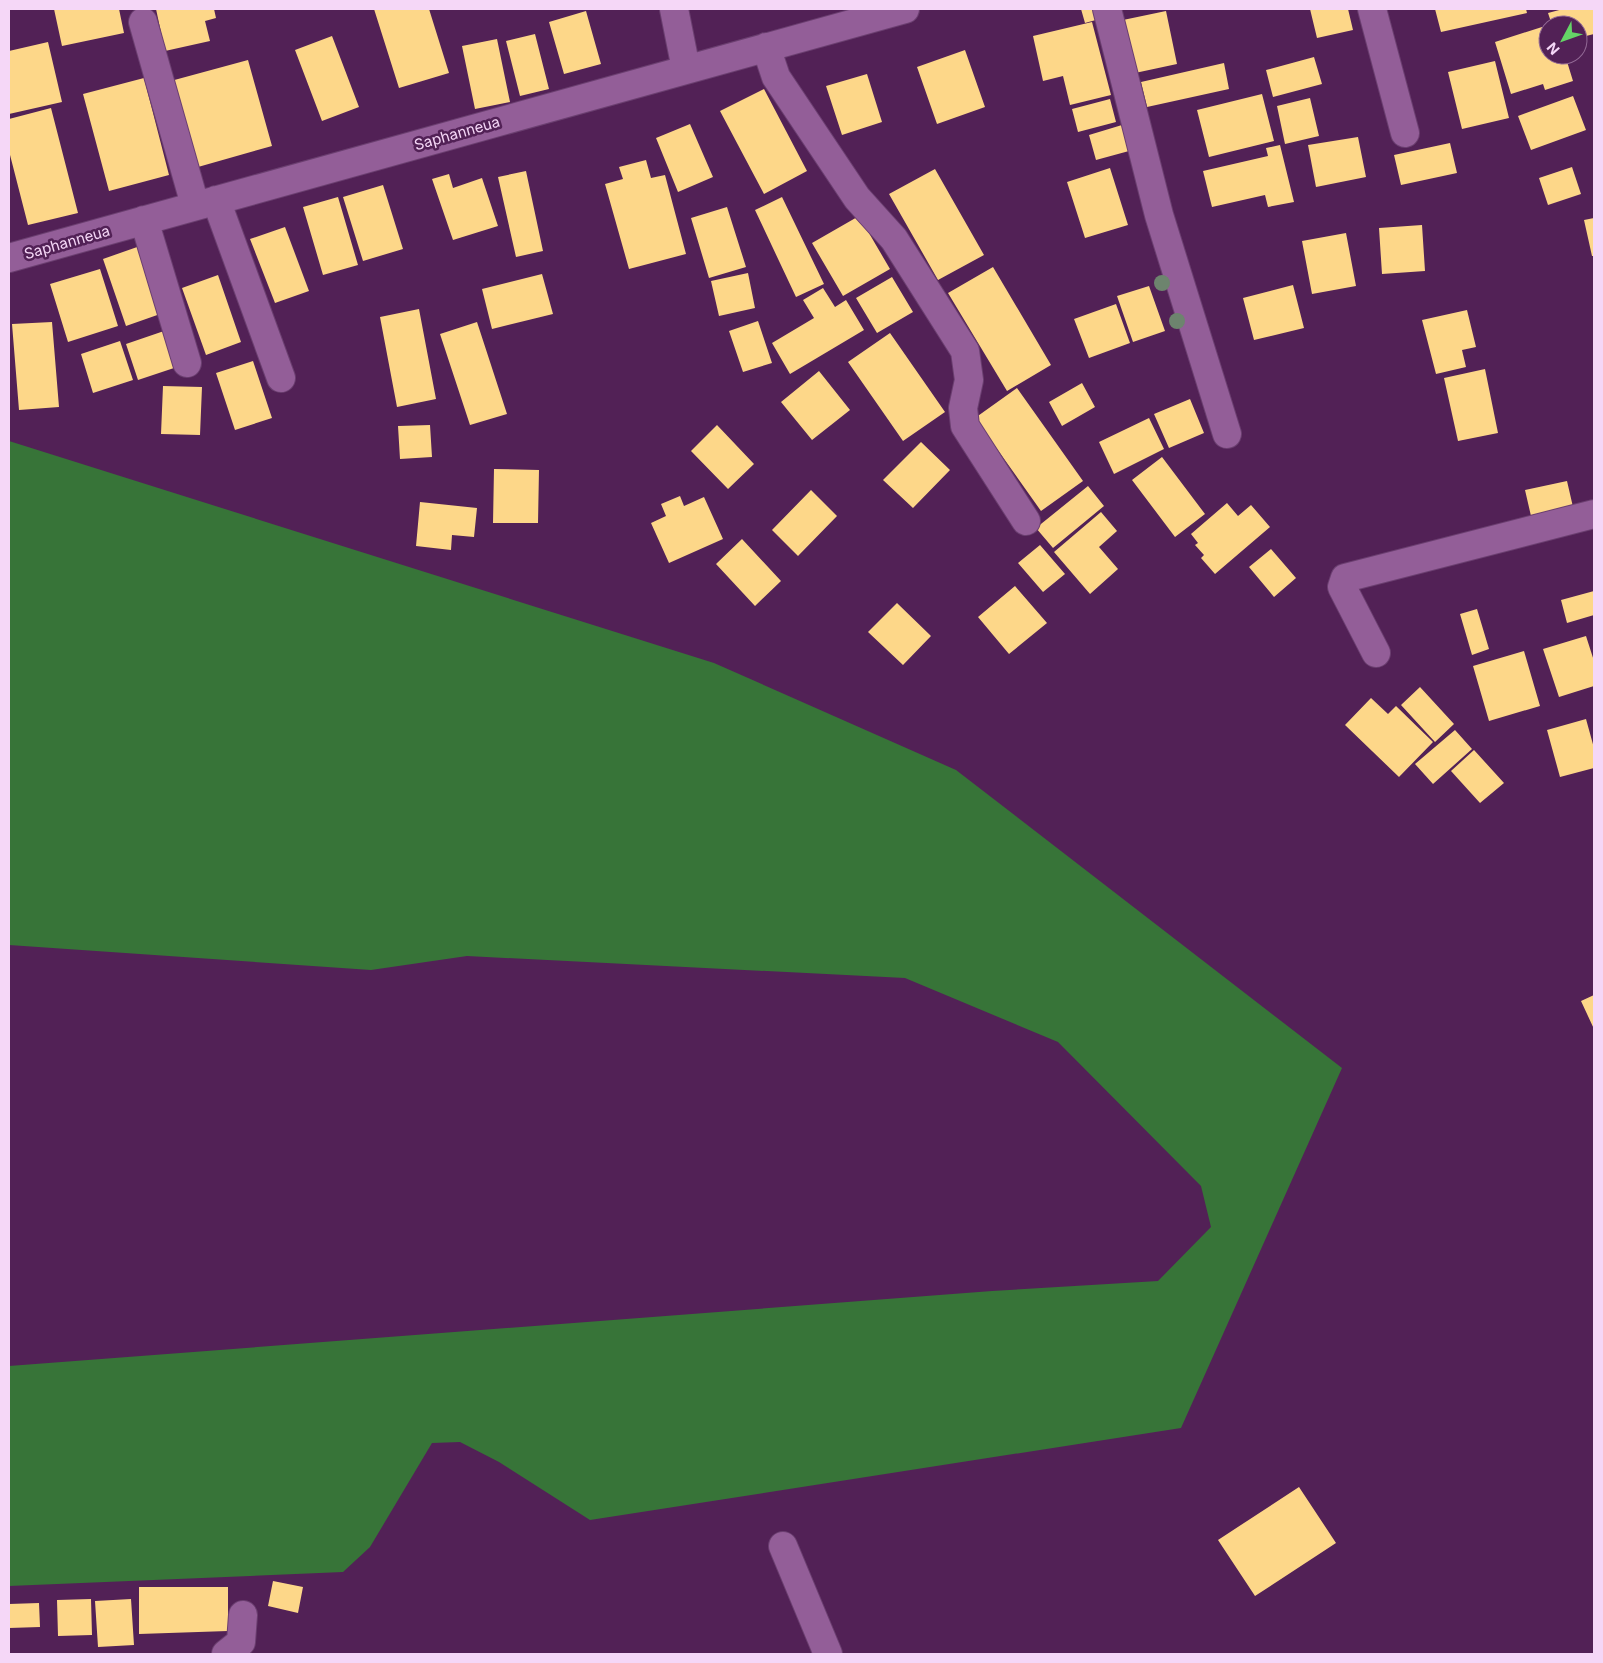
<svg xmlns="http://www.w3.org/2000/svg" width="1603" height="1663" font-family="Inter,sans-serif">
	<rect width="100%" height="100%" fill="#522156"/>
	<path fill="#377438" d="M9,441L714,663L956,770L1342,1068L1181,1428L590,1520L499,1462L460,1442L432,1443L370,1547L343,1572L9,1586V1366L992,1291L1158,1281L1211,1227L1201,1186L1058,1042L905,978L467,956L371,970L9,945Z"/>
	<path fill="#fdd789" d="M54,9H119L124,33L62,46Z
		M156,9H214L216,18L205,21L210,41L165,51Z
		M374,9H429L449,73L399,88Z
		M1081,9H1101L1103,18L1085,23Z
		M1310,9H1348L1353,30L1317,38Z
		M1435,9H1526L1527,13L1441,32Z
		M1563,9H1594V34L1578,38V25H1552L1548,13Z
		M586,11L601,64L564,74L549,22Z
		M1166,11L1177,64L1135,73L1123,20Z
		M1092,22L1111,95L1070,105L1063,76L1043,81L1033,36Z
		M1542,27L1548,45V55H1565L1573,81L1545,90L1543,84L1511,94L1495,42Z
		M535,34L549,89L520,96L506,41Z
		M332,36L359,107L322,121L295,50Z
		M497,39L510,102L475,109L462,46Z
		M48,42L62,102L9,114V51Z
		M965,50L985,107L937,124L917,67Z
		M1314,57L1322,84L1273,97L1266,70Z
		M248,60L272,146L191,169L167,82Z
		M1495,61L1509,118L1462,129L1448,72Z
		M1224,63L1229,89L1147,107L1141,82Z
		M867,74L882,122L842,135L826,86Z
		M144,78L169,175L109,191L83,94Z
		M764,89L807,171L764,194L720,111Z
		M1262,94L1274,141L1209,157L1197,110Z
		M1573,96L1586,130L1531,150L1518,116Z
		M1310,98L1319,136L1285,144L1277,106Z
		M1110,99L1116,122L1078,132L1072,109Z
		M51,108L78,213L28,225L9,151V119Z
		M690,124L713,177L678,192L656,138Z
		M1122,125L1129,151L1096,160L1089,135Z
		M1358,137L1366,177L1316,187L1308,145Z
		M1450,143L1457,173L1401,185L1394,155Z
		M1280,145L1294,202L1268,207L1265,195L1212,207L1203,171L1268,156L1266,148Z
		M646,160L651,178L665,175L686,254L629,269L605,184L623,179L619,167Z
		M1572,167L1581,194L1548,205L1539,178Z
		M1110,168L1128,225L1085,238L1067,182Z
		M935,169L984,255L938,280L889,194Z
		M526,171L543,251L516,257L498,177Z
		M449,174L453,188L482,178L498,226L453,240L432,179Z
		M383,185L403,249L363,261L343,197Z
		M338,197L358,265L323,275L303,207Z
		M782,197L824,284L796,297L755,210Z
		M727,207L746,267L709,278L691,218Z
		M859,216L890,269L843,296L812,243Z
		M1594,218V256H1592L1584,220Z
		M1422,225L1425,271L1382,274L1379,228Z
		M285,227L309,291L275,303L250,239Z
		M1346,233L1356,286L1312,294L1302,241Z
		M140,246L163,313L126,326L103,259Z
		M993,267L1051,365L1007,391L948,293Z
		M100,269L118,326L68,342L50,284Z
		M748,273L755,308L719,316L711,281Z
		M542,274L553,314L492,329L482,289Z
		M218,275L241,342L206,355L182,288Z
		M892,277L913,312L877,333L856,298Z
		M1293,285L1304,328L1254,340L1243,298Z
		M1149,286L1165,331L1133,342L1117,296Z
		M823,288L835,307L846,300L864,330L790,374L772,343L814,318L803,300Z
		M1116,304L1130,343L1089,358L1074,319Z
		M419,309L436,399L397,407L380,317Z
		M1467,310L1476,347L1462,350L1466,367L1436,374L1422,320Z
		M758,321L772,363L743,372L729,331Z
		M52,322L59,407L19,410L12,324Z
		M477,322L507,414L470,425L440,334Z
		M164,331L177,367L138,380L126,344Z
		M890,333L945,412L903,441L848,362Z
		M120,341L133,380L93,393L81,354Z
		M253,361L272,418L235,430L216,373Z
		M1485,369L1498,433L1458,441L1444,378Z
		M819,371L850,410L812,440L781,402Z
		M1082,383L1095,407L1062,426L1049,402Z
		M163,386L202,387L200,435L161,434Z
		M1017,388L1083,481L1041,511L975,418Z
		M1190,399L1204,433L1169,448L1154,414Z
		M1149,418L1164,449L1114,474L1099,442Z
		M430,425L432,457L400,459L398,426Z
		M717,425L754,464L728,489L691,451Z
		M921,442L950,470L913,508L883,480Z
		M1162,457L1205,514L1175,537L1132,480Z
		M494,469L539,470L538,523H493Z
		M1567,481L1573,507L1531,516L1525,490Z
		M1088,486L1104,506L1053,548L1036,528Z
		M811,490L837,516L798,556L772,530Z
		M680,496L684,506L704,497L723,539L669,563L651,523L666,516L661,504Z
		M420,502L477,508L474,537L452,535L451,550L416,546Z
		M1227,503L1238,516L1251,505L1270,527L1215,574L1201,558L1204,555L1195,545L1198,543L1191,534Z
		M1101,512L1117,531L1099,547L1118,569L1090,594L1054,552Z
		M742,539L781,581L755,606L716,564Z
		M1040,545L1065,574L1043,592L1018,563Z
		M1271,549L1296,578L1274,597L1249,567Z
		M1015,586L1047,623L1009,654L978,617Z
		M1594,591V615L1567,623L1561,600Z
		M897,603L931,636L903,665L868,632Z
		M1477,609L1489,649L1472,655L1460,614Z
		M1586,636L1594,661V686L1559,697L1543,649Z
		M1524,651L1540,706L1489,721L1473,666Z
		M1420,687L1454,724L1435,742L1401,705Z
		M1371,698L1388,714L1396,706L1433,742L1399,777L1345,725Z
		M1586,719L1594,748V768L1560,777L1547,730Z
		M1455,730L1472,749L1433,784L1415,764Z
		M1474,750L1504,783L1480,803L1451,771Z
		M1594,995V1029L1581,1001Z
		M1299,1487L1336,1543L1255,1596L1218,1540Z
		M273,1581L303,1587L298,1613L268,1606Z
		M139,1587H228V1631L139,1634Z
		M91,1599L92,1635L58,1636L57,1600Z
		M131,1599L134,1645L98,1647L95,1601Z
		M39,1603L40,1627L9,1628V1604Z"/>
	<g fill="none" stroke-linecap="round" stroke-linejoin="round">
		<g stroke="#6b3f70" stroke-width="30">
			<path id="minor" d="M674,9L686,69
				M1107,9L1159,215L1227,434
				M1372,9L1405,133
				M143,22L195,205
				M766,47L776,77L857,198L894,239L965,351L969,380L963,408L965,426L1026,521
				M216,200L281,378
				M144,220L187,363
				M9,258L905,9
				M1376,653L1342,587L1345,578L1594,514
				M783,1546L828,1654
				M226,1654L241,1642L243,1615"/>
		</g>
		<use href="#minor" stroke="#935e98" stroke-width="28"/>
	</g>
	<g fill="#6d846e">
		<circle cx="1162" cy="283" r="8"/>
		<circle cx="1177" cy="321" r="8"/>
	</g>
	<g text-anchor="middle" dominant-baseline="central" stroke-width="5" stroke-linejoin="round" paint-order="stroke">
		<g font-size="15" fill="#f5d7f7" stroke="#522156">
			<text transform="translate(457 133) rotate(-16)">Saphanneua</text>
			<text transform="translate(67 242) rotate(-16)">Saphanneua</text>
		</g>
	</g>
	<rect width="1603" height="1663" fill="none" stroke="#f5d7f7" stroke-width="20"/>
	<g transform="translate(1563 40) rotate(229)"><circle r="24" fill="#522156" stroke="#936a96"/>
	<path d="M0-4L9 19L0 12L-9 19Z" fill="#65d467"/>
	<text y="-8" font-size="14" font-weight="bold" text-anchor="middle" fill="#f5d7f7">N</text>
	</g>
</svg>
